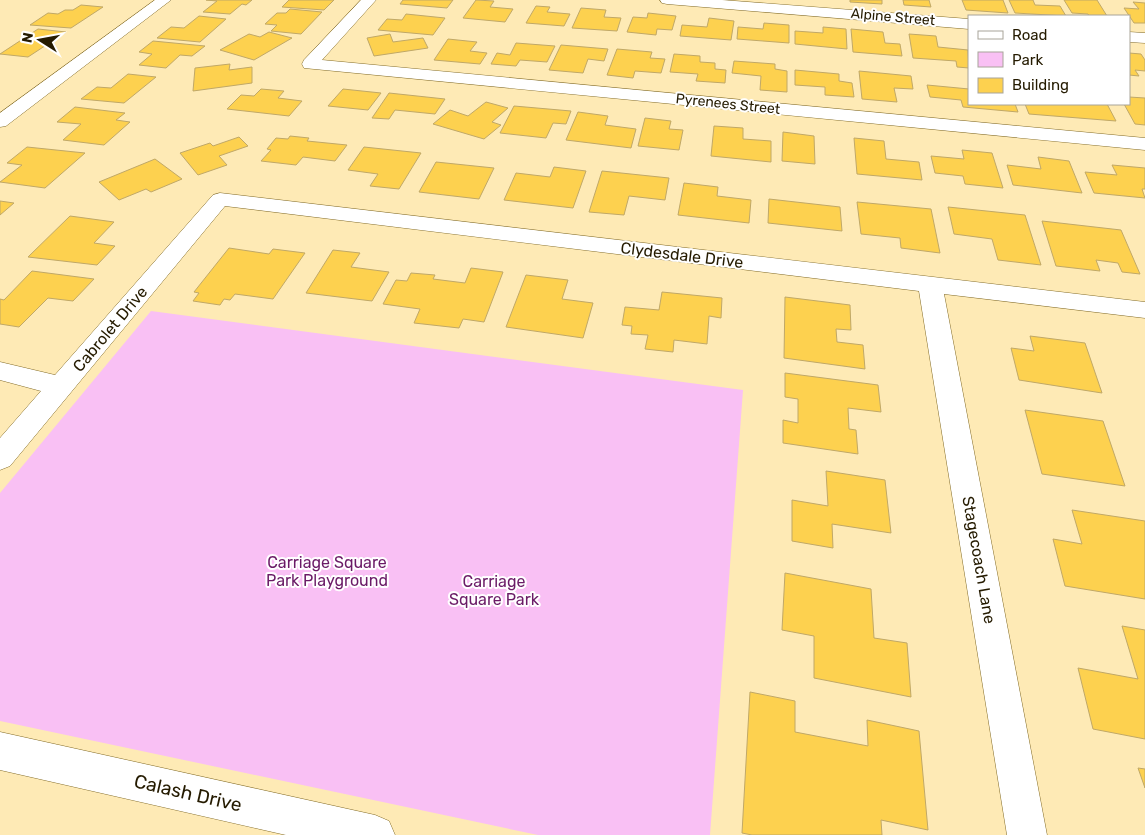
<svg xmlns="http://www.w3.org/2000/svg" width="1145" height="835" font-family="Rubik,sans-serif">
	<rect width="100%" height="100%" fill="#feeab5"/>
	<path fill="#f9c0f4" d="M151,311L743,390L710,835H538L0,721V493Z"/>
	<path fill="#fdd14f" stroke="#c0a867" d="M206,0H252L246,5L242,4L230,14L203,12L217,1Z
		M289,0H334L324,10L282,7Z
		M403,0H453L447,8L400,4Z
		M476,0L494,1L490,7L513,9L505,22L463,18Z
		M850,0H882V4L850,2Z
		M903,0H929L931,7L904,5Z
		M962,0H1003L1008,13L966,10Z
		M1009,0H1033L1035,5L1060,6L1066,16L1015,13Z
		M1064,0H1097L1107,16H1089L1088,14L1072,13Z
		M1133,2L1145,3V23H1134L1124,8L1139,9Z
		M81,5L103,7L71,28L30,25L48,13L58,14L65,10H73Z
		M536,6L550,7L547,12L570,14L564,26L526,23Z
		M581,8L606,10L604,17L621,18L617,31L572,28Z
		M290,9L322,12L301,34L271,31L277,25L265,24L277,13H286Z
		M648,13L676,16L672,30L657,29L656,35L627,32L633,17L647,18Z
		M406,14L445,18L433,35L378,30L387,19L402,20Z
		M199,16L226,19L200,42L157,38L171,27L184,28Z
		M709,18L734,21L731,40L680,36L682,25L707,27Z
		M764,23L789,25V43L737,39L738,27L763,29Z
		M823,27L846,29L847,49L795,44V31L823,33Z
		M38,29L66,32L28,57L0,54Z
		M851,29L883,32L885,43L900,44L902,56L853,52Z
		M269,32L292,38L254,60L220,50L249,34L260,37Z
		M390,34L393,42L423,38L428,48L374,56L367,38Z
		M909,34L936,36L938,47L968,50L969,68L957,67L956,61L913,58Z
		M448,39L477,42L470,51L487,53L480,64L434,60Z
		M153,41L205,46L192,56L180,55L166,68L139,65L152,54L139,52Z
		M516,43L555,46L547,62L520,60L516,66L491,64L497,53L510,55Z
		M561,45L608,49L604,61L588,59L583,73L549,70Z
		M617,49L652,52L650,58L665,59L661,73L635,71L633,78L607,75Z
		M1129,53L1141,54L1145,60V71L1135,70L1139,76L1129,75Z
		M674,54L700,56V62L715,63V69L726,70L725,83L696,81L698,74L670,72Z
		M734,61L775,64V69L787,71V92L760,90L761,76L732,73Z
		M230,64L229,70L252,67V83L193,91L195,68Z
		M795,70L839,74V81L852,83L854,97L825,95V87L795,85Z
		M859,71L911,76L913,89L894,88L897,102L862,99Z
		M128,74L156,77L124,103L81,99L97,87L111,88Z
		M927,85L969,89V104H1015L1018,112L963,107L961,100L930,97Z
		M261,89L284,91L278,98L302,101L289,116L227,109L241,95L254,96Z
		M343,89L381,93L368,110L328,106Z
		M389,93L445,99L435,114L395,110L389,119L372,118Z
		M1129,97L1145,98V125L1135,124L1124,104H1129Z
		M486,102L508,108L492,122L501,125L484,139L433,124L450,110L468,116Z
		M1025,104H1107L1116,121L1029,114Z
		M514,106L571,111L566,124L553,123L546,138L500,133Z
		M75,107L125,113L116,120L130,122L104,145L63,140L81,124L57,122Z
		M578,112L608,116L605,125L636,129L631,148L566,140Z
		M645,118L671,121L669,129L683,130L679,150L638,146Z
		M714,126L743,128V139L771,141V162L711,156Z
		M783,132L814,136L815,164L782,161Z
		M290,136L309,138L307,141L347,145L335,161L303,157L296,165L261,161L271,150L267,149L276,138L288,139Z
		M239,137L248,146L219,156L227,165L198,175L180,153L210,143L213,146Z
		M854,138L884,141L886,159L919,162L922,180L857,174Z
		M27,147L85,153L45,188L0,182L22,165L7,163Z
		M364,147L421,153L399,189L370,186L378,174L348,170Z
		M962,150L992,153L1003,188L965,184L963,176L935,173L931,156L964,159Z
		M1038,157L1069,161L1082,193L1013,185L1007,165L1041,169Z
		M155,159L182,179L151,192L146,189L119,200L99,182Z
		M436,162L494,168L479,199L419,192Z
		M1112,165L1145,168V189H1142L1145,198L1094,193L1085,172L1117,175Z
		M554,167L586,171L573,208L504,200L516,173L550,177Z
		M602,171L669,178L665,200L629,196L624,215L589,212Z
		M684,183L718,187L717,196L751,200L749,223L678,215Z
		M769,199L840,207L842,231L768,223Z
		M0,201L14,203L0,215Z
		M857,202L931,209L940,253L901,248L900,238L861,234Z
		M948,207L1025,215L1041,265L998,260L992,239L954,234Z
		M70,216L114,222L94,243L115,246L97,265L28,257Z
		M1042,221L1121,230L1140,274L1122,272L1118,263L1096,260L1100,271L1056,266Z
		M229,248L269,254L273,249L305,253L273,299L235,294L230,300L224,299L220,305L193,301L199,293L194,292Z
		M333,250L360,253L351,267L389,272L372,301L306,293Z
		M471,268L503,272L484,322L463,319L459,328L414,323L420,309L383,304L396,280L407,281L411,273L435,275L433,279L465,283Z
		M32,271L94,279L73,301L48,298L19,327L0,324V299L4,300Z
		M526,275L568,280L562,299L593,303L583,338L506,327Z
		M662,292L722,298L721,318L709,316L707,344L674,340L673,352L645,349L648,335L631,334L632,326L622,325L625,307L659,310Z
		M785,297L850,305L851,330L836,329L837,342L863,345L865,369L784,358Z
		M1030,336L1085,343L1102,393L1019,380L1011,348L1034,351Z
		M785,373L878,385L881,412L848,408L849,429L856,430L858,454L783,443V420L798,423V399L785,397Z
		M1025,410L1103,421L1125,486L1042,474Z
		M826,471L885,480L891,533L832,524L833,548L792,541V500L828,506Z
		M1072,510L1145,521V599L1065,586L1053,539L1082,544Z
		M785,573L871,589L874,638L907,643L911,697L814,678V636L782,630Z
		M1122,626L1145,630V739L1093,729L1078,668L1138,679Z
		M750,692L795,701V732L868,746L867,720L919,731L928,830L881,820L882,835H752L742,833Z
		M1138,768L1145,769V788Z"/>
	<g fill="none" stroke-linecap="round" stroke-linejoin="round">
		<g stroke="#836c29" stroke-width="1">
			<path id="street" d="M361,0H376L322,60L1145,138V150L304,68L302,64L304,60Z
				M660,0H722L969,19V29L667,4L662,3Z
				M1129,32L1145,33V43L1129,42Z
				M220,193L1145,302V318L944,294L1047,835H1007L919,291L225,206L10,466L0,470V438L41,391L0,380V362L55,375L213,195Z
				M0,732L375,815L389,821L395,835H286L0,770Z"/>
		</g>
		<g stroke="#836c29" stroke-width="1">
			<path id="secondary" d="M155,0H171L6,126L0,127V113Z"/>
		</g>
		<use href="#street" fill="#fff" fill-rule="evenodd"/>
		<use href="#secondary" fill="#fff" fill-rule="evenodd"/>
	</g>
	<g text-anchor="middle" dominant-baseline="central" stroke-width="4" stroke-linejoin="round" paint-order="stroke">
		<g font-size="14" fill="#251b01" stroke="#fff">
			<text transform="translate(893 17) rotate(5)">Alpine Street</text>
			<text transform="translate(728 104) rotate(6)">Pyrenees Street</text>
		</g>
		<g font-size="16" fill="#251b01" stroke="#fff">
			<text transform="translate(682 255) rotate(7)">Clydesdale Drive</text>
			<text transform="translate(110 329) rotate(-50)">Cabrolet Drive</text>
			<text transform="translate(979 560) rotate(80)">Stagecoach Lane</text>
		</g>
		<g font-size="16" fill="#6b1b67" stroke="#fff">
			<text x="327" y="562">Carriage Square<tspan x="327" dy="18">Park Playground</tspan></text>
			<text x="494" y="581">Carriage<tspan x="494" dy="18">Square Park</tspan></text>
		</g>
		<g font-size="19" fill="#251b01" stroke="#fff">
			<text transform="translate(188 793) rotate(13)">Calash Drive</text>
		</g>
	</g>
	<rect x="968" y="15" width="162" height="90" fill="#ffffff" stroke="#a8a499"/>
	<rect x="978" y="31" width="25" height="8" fill="#ffffff" stroke="#a8a499"/>
	<text x="1012" y="40" font-size="15" fill="#251b01">Road</text>
	<rect x="978" y="52" width="25" height="15" fill="#f9c0f4" stroke="#a8a499"/>
	<text x="1012" y="65" font-size="15" fill="#251b01">Park</text>
	<rect x="978" y="78" width="25" height="15" fill="#fdd14f" stroke="#a8a499"/>
	<text x="1012" y="90" font-size="15" fill="#251b01">Building</text>
	<g transform="translate(40 40) rotate(281)" stroke="#ffffff" stroke-width="4" paint-order="stroke">
	<path d="M0-4L9 19L0 12L-9 19Z" fill="#251b01"/>
	<text y="-8" font-size="14" font-weight="bold" text-anchor="middle" fill="#251b01">N</text>
	</g>
</svg>
